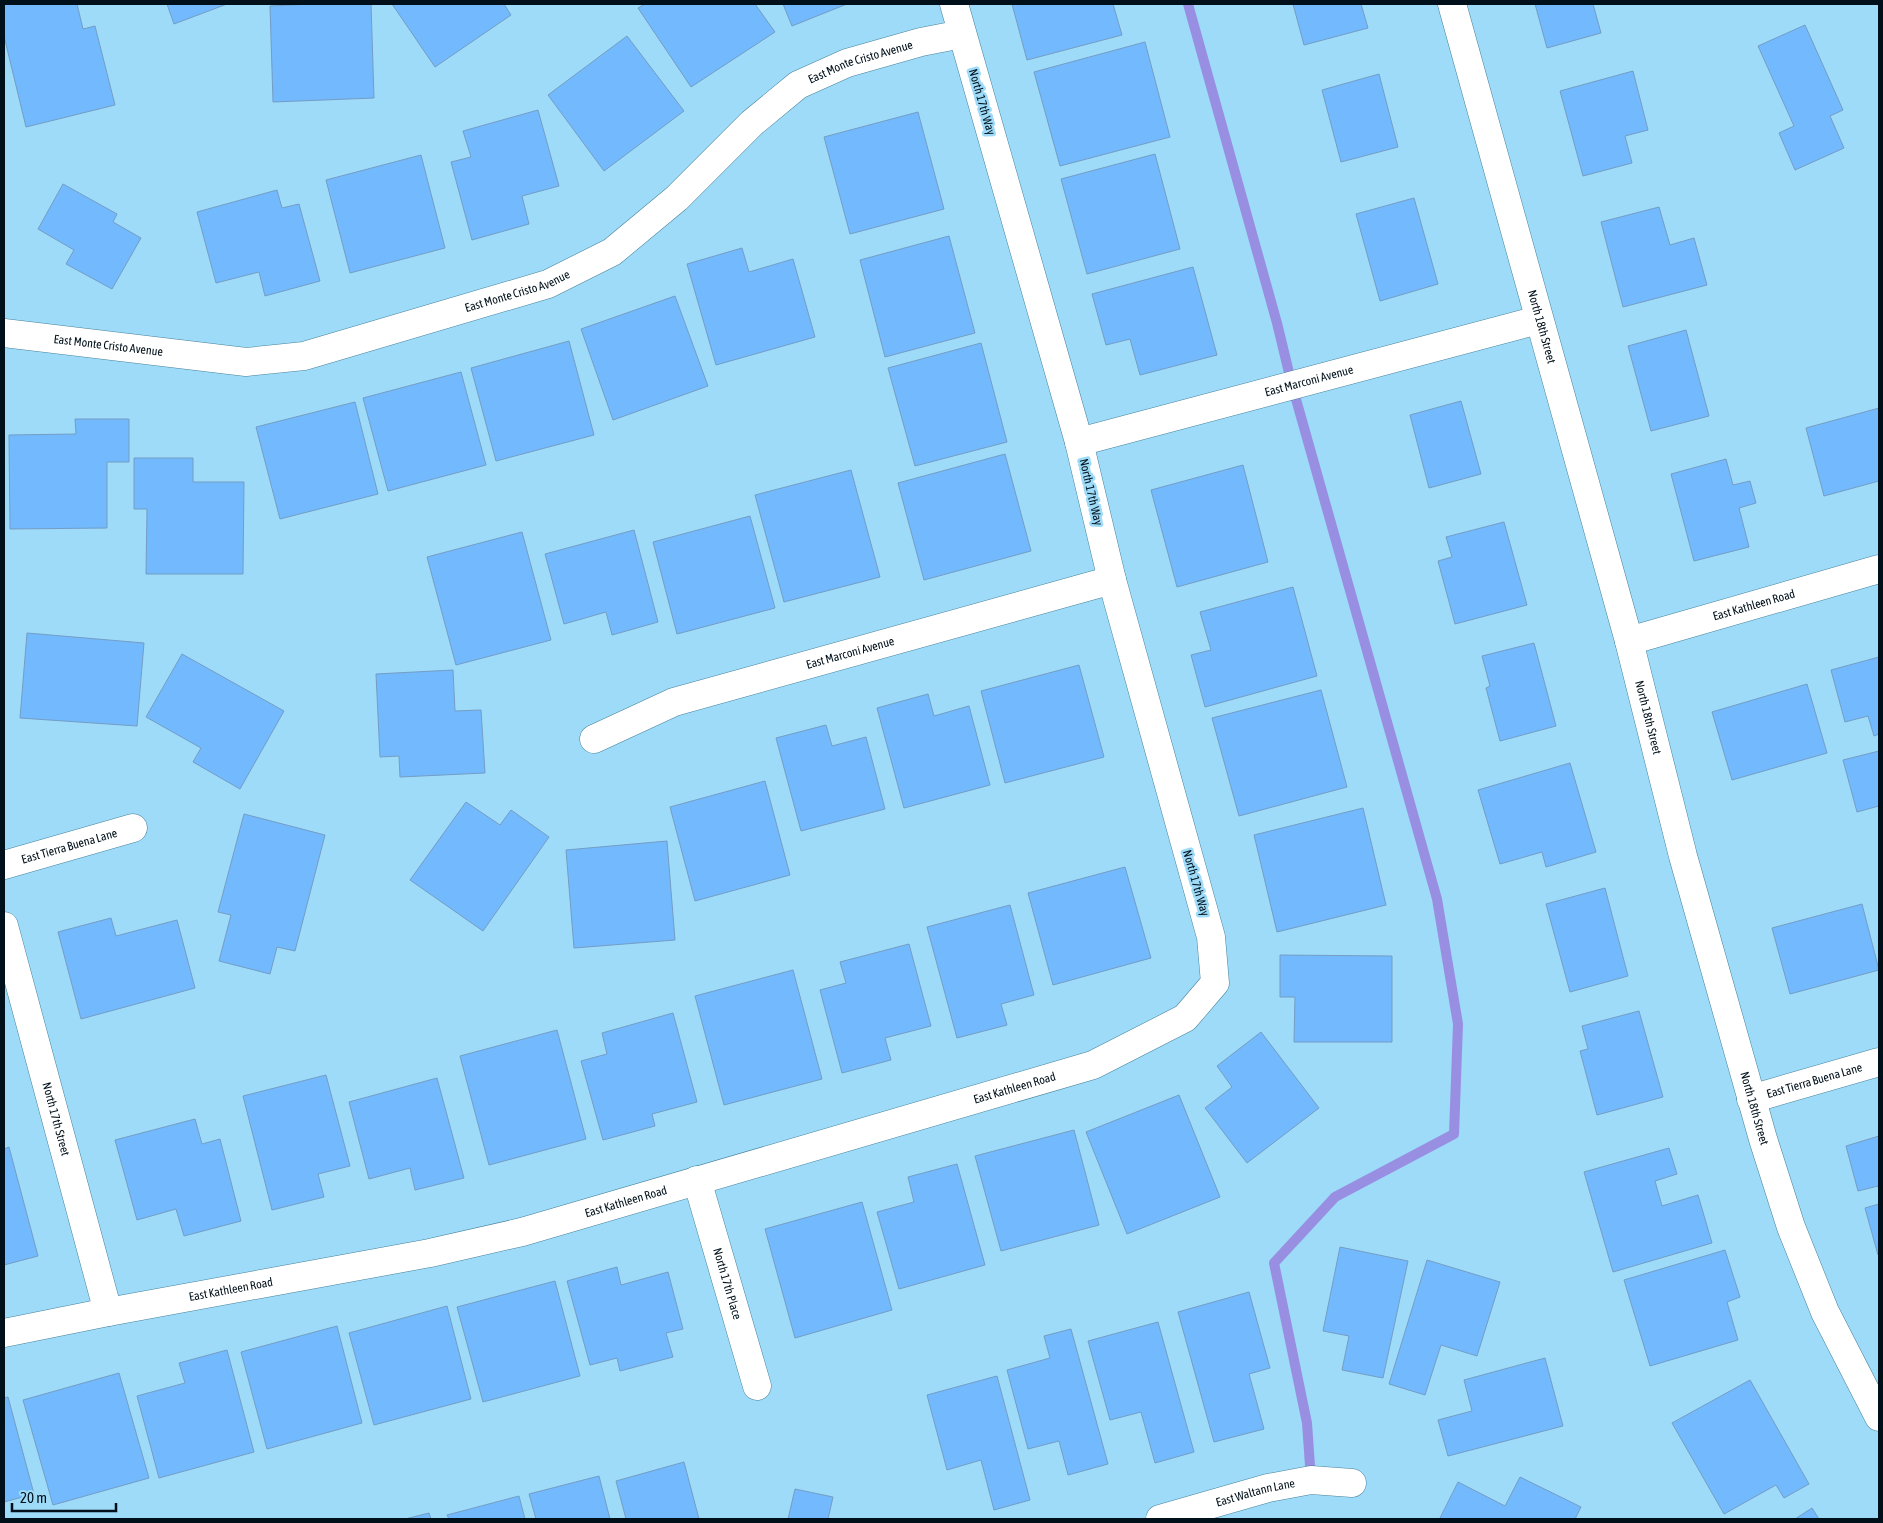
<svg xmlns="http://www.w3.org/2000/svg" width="1883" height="1523" font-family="'Asap Condensed',sans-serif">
	<rect width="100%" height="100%" fill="#9ddbf8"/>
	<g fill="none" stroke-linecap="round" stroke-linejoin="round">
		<path stroke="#998fe2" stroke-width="10" d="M1188,4L1277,323L1292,385L1437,899L1458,1024L1454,1134L1335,1197L1274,1263L1307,1423L1311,1480"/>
	</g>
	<path fill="#72b9fd" stroke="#749dc5" d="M4,4H77L83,29L95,26L115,105L26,127L4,36Z
		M167,4H227L174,24Z
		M312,4H371L374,98L273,102L270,6Z
		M392,4H504L511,15L435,67Z
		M645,4H755L775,32L691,87L638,8Z
		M783,4H847L792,26Z
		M1012,4H1113L1122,35L1027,60Z
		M1293,4H1361L1368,28L1304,45Z
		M1535,4H1593L1601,33L1547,48Z
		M1805,25L1843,110L1830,116L1844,148L1795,170L1779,133L1794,126L1758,46Z
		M627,36L684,111L604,171L548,95Z
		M1145,42L1170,137L1060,166L1034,72Z
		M1633,71L1648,130L1625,136L1632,163L1583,176L1560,91Z
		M1379,74L1398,147L1341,162L1322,90Z
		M538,110L559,186L522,196L529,224L472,240L451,162L471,157L463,131Z
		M918,112L944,209L850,234L824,137Z
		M1155,154L1180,249L1087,274L1061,179Z
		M421,155L445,248L350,273L326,180Z
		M63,184L117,214L113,222L141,238L112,289L66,264L74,250L38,229Z
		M277,190L282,208L299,204L320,281L265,296L259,272L216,283L197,212Z
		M1414,198L1438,284L1380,301L1356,214Z
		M1659,207L1670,245L1694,238L1707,285L1623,307L1601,222Z
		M949,236L975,333L885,357L860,260Z
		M742,248L749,272L793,259L815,337L716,365L687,264Z
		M1193,267L1217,355L1140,375L1130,339L1106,345L1092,294Z
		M675,296L708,386L613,420L581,329Z
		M1686,330L1709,416L1651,431L1628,346Z
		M569,341L594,435L496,461L471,368Z
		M981,343L1007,442L915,466L888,368Z
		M461,372L486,465L388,491L363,398Z
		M1461,401L1481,474L1429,488L1410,415Z
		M355,402L378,494L280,519L256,427Z
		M1879,408V481L1824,496L1806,428Z
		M75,419H129V462H107V528L10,529L9,435L76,434Z
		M1005,454L1031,551L924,580L898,483Z
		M134,458H193V482H244L243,574H146L147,509H134Z
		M1726,459L1733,485L1750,481L1756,503L1739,508L1749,547L1694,561L1671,474Z
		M1243,465L1268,562L1177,587L1151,490Z
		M851,470L880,577L784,602L755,495Z
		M750,516L775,608L677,634L653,542Z
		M1504,522L1527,605L1455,624L1438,561L1452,557L1446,537Z
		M634,530L658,622L612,635L606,612L564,624L545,554Z
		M522,532L551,640L456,665L427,557Z
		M1293,587L1317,676L1205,707L1191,655L1211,650L1200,612Z
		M27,633L144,643L137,726L20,718Z
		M1534,643L1556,726L1500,741L1486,688L1490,686L1482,656Z
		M182,654L284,711L240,789L193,762L201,748L146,717Z
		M1879,657V734L1874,736L1868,716L1845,722L1831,670Z
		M1079,665L1104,757L1005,783L981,691Z
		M453,670L455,711L481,710L485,773L400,777L399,756L380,757L376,674Z
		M1807,684L1827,753L1732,780L1712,712Z
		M1321,690L1347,787L1239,816L1212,718Z
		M928,694L934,716L969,706L990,785L904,808L877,708Z
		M826,725L832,746L866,737L885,809L801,831L776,738Z
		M1879,751V806L1857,812L1843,760Z
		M1570,763L1596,852L1546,867L1542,852L1500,864L1478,790Z
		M765,781L790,875L695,901L670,807Z
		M466,802L500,825L511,810L549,837L483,931L410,880Z
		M1363,808L1386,905L1277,932L1254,835Z
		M244,814L325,835L295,951L277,947L270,974L219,961L231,915L218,912Z
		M667,841L675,940L574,948L566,850Z
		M1125,867L1151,958L1053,985L1028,893Z
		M1605,888L1628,976L1570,992L1546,904Z
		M1862,904L1879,970L1790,994L1772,928Z
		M1010,905L1034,995L1001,1004L1007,1025L957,1038L927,927Z
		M111,918L116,936L177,920L195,988L81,1019L58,932Z
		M909,944L931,1026L885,1038L891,1060L842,1073L820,990L846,983L840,962Z
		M1280,955L1392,956V1042H1294L1295,997H1280Z
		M793,970L822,1079L724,1105L695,996Z
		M1639,1011L1663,1097L1597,1115L1580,1051L1588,1049L1582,1026Z
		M673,1013L697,1102L652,1114L655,1126L603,1140L581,1061L607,1054L602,1033Z
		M557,1030L586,1139L489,1165L460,1056Z
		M1261,1032L1319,1108L1247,1163L1205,1108L1232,1087L1217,1066Z
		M326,1075L350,1166L318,1174L324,1197L272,1210L243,1096Z
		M437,1078L464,1178L415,1190L410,1168L369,1179L349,1102Z
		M1179,1095L1220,1197L1127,1234L1086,1132Z
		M195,1119L202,1144L220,1139L241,1221L184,1236L176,1209L137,1220L115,1140Z
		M1074,1130L1099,1225L1001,1251L975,1156Z
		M1879,1136V1190L1878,1186L1858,1191L1846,1146Z
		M9,1147L38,1256L4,1265V1149Z
		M1669,1148L1677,1174L1655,1181L1662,1206L1698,1195L1712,1243L1613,1272L1584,1172Z
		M957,1164L985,1265L899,1289L877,1212L914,1202L908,1177Z
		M862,1202L892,1310L795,1338L765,1229Z
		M1879,1204V1255H1878L1865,1208Z
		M1340,1247L1408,1261L1383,1378L1342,1370L1349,1336L1323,1331Z
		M1725,1250L1740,1297L1727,1302L1738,1340L1650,1366L1624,1280Z
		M1427,1260L1500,1282L1477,1356L1441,1345L1425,1395L1389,1384Z
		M617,1267L621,1285L668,1272L683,1329L666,1333L673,1357L620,1371L617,1358L590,1365L567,1281Z
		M555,1281L580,1376L483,1402L457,1307Z
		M1249,1292L1270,1368L1249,1374L1264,1429L1214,1442L1178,1312Z
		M447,1306L471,1399L374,1425L349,1333Z
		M1158,1322L1194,1452L1155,1463L1141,1412L1110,1420L1088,1341Z
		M337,1326L362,1423L267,1449L241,1352Z
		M1071,1329L1108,1464L1068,1475L1059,1441L1028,1449L1007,1370L1050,1358L1044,1336Z
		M227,1350L254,1452L159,1478L137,1396L185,1383L179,1363Z
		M1545,1358L1563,1426L1448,1456L1438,1420L1472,1411L1464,1380Z
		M119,1373L149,1478L53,1505L23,1400Z
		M997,1376L1030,1500L994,1510L981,1460L947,1470L927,1395Z
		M1750,1380L1809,1484L1784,1498L1776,1485L1724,1514L1672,1423Z
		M8,1397L34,1494L4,1502V1398Z
		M684,1462L699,1519H626L616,1481Z
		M599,1476L610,1519H536L529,1494Z
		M1520,1477L1581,1507L1575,1519H1443L1440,1518L1458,1482L1505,1506Z
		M795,1489L833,1497L828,1519H788Z
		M519,1496L525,1519H449L447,1515Z
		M1812,1508L1819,1519H1795Z
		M429,1513L431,1519H405Z"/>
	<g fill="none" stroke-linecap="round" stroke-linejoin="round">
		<g stroke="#46829c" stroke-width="29">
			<g id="street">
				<path id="s1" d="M1452,4L1629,641L1683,856L1763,1139L1791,1227L1825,1312L1879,1417"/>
				<path id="s2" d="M4,333L246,362L304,356L548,284L612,252L677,198L752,123L798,85L847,63L921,42L962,34"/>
				<path id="s3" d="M1079,442L1538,320"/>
				<path id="s4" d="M1629,641L1879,569"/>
				<path id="s5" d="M594,739L674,702L1112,580"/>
				<path id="s6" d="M4,865L133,828"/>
				<path id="s7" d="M4,926L108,1312"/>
				<path id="s8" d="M1751,1099L1879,1062"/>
				<path id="s9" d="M697,1180L757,1386"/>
				<path id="s10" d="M4,1333L108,1312L430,1253L522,1232L1093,1065L1185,1018L1215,983L1211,937L1112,580L1079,442L954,4"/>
				<path id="s11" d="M1160,1519L1268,1488L1311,1480L1352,1483"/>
			</g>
		</g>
		<use href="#street" stroke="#fff" stroke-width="28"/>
	</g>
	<g text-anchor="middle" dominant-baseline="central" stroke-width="5" stroke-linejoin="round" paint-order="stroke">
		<g font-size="12" fill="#00101a" stroke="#9ddbf8">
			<text stroke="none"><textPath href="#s2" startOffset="945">East Monte Cristo Avenue</textPath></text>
			<text transform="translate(982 102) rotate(74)">North 17th Way</text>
			<text stroke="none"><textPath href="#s2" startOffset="525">East Monte Cristo Avenue</textPath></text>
			<text stroke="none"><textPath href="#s1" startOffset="335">North 18th Street</textPath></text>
			<text stroke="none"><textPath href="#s2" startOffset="105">East Monte Cristo Avenue</textPath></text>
			<text stroke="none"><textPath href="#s3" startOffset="238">East Marconi Avenue</textPath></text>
			<text transform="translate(1091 492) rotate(77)">North 17th Way</text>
			<text stroke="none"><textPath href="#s4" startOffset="130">East Kathleen Road</textPath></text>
			<text stroke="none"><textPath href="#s5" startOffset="271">East Marconi Avenue</textPath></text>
			<text stroke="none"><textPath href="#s1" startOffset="740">North 18th Street</textPath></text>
			<text stroke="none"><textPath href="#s6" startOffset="68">East Tierra Buena Lane</textPath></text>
			<text transform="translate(1196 883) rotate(74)">North 17th Way</text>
			<text stroke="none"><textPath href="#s8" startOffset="66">East Tierra Buena Lane</textPath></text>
			<text stroke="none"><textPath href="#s10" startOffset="1041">East Kathleen Road</textPath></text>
			<text stroke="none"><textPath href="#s1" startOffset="1145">North 18th Street</textPath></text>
			<text stroke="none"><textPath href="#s7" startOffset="200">North 17th Street</textPath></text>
			<text stroke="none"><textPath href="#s10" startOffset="636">East Kathleen Road</textPath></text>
			<text stroke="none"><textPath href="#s9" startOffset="108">North 17th Place</textPath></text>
			<text stroke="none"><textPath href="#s10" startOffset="231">East Kathleen Road</textPath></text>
			<text stroke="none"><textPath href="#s11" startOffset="99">East Waltann Lane</textPath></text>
		</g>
	</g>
	<rect width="1883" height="1523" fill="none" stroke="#00101a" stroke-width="10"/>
	<path d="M12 1503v8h104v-8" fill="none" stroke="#00101a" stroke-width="2.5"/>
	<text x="20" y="1503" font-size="15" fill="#00101a" stroke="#9ddbf8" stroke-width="4" paint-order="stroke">20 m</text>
</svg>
